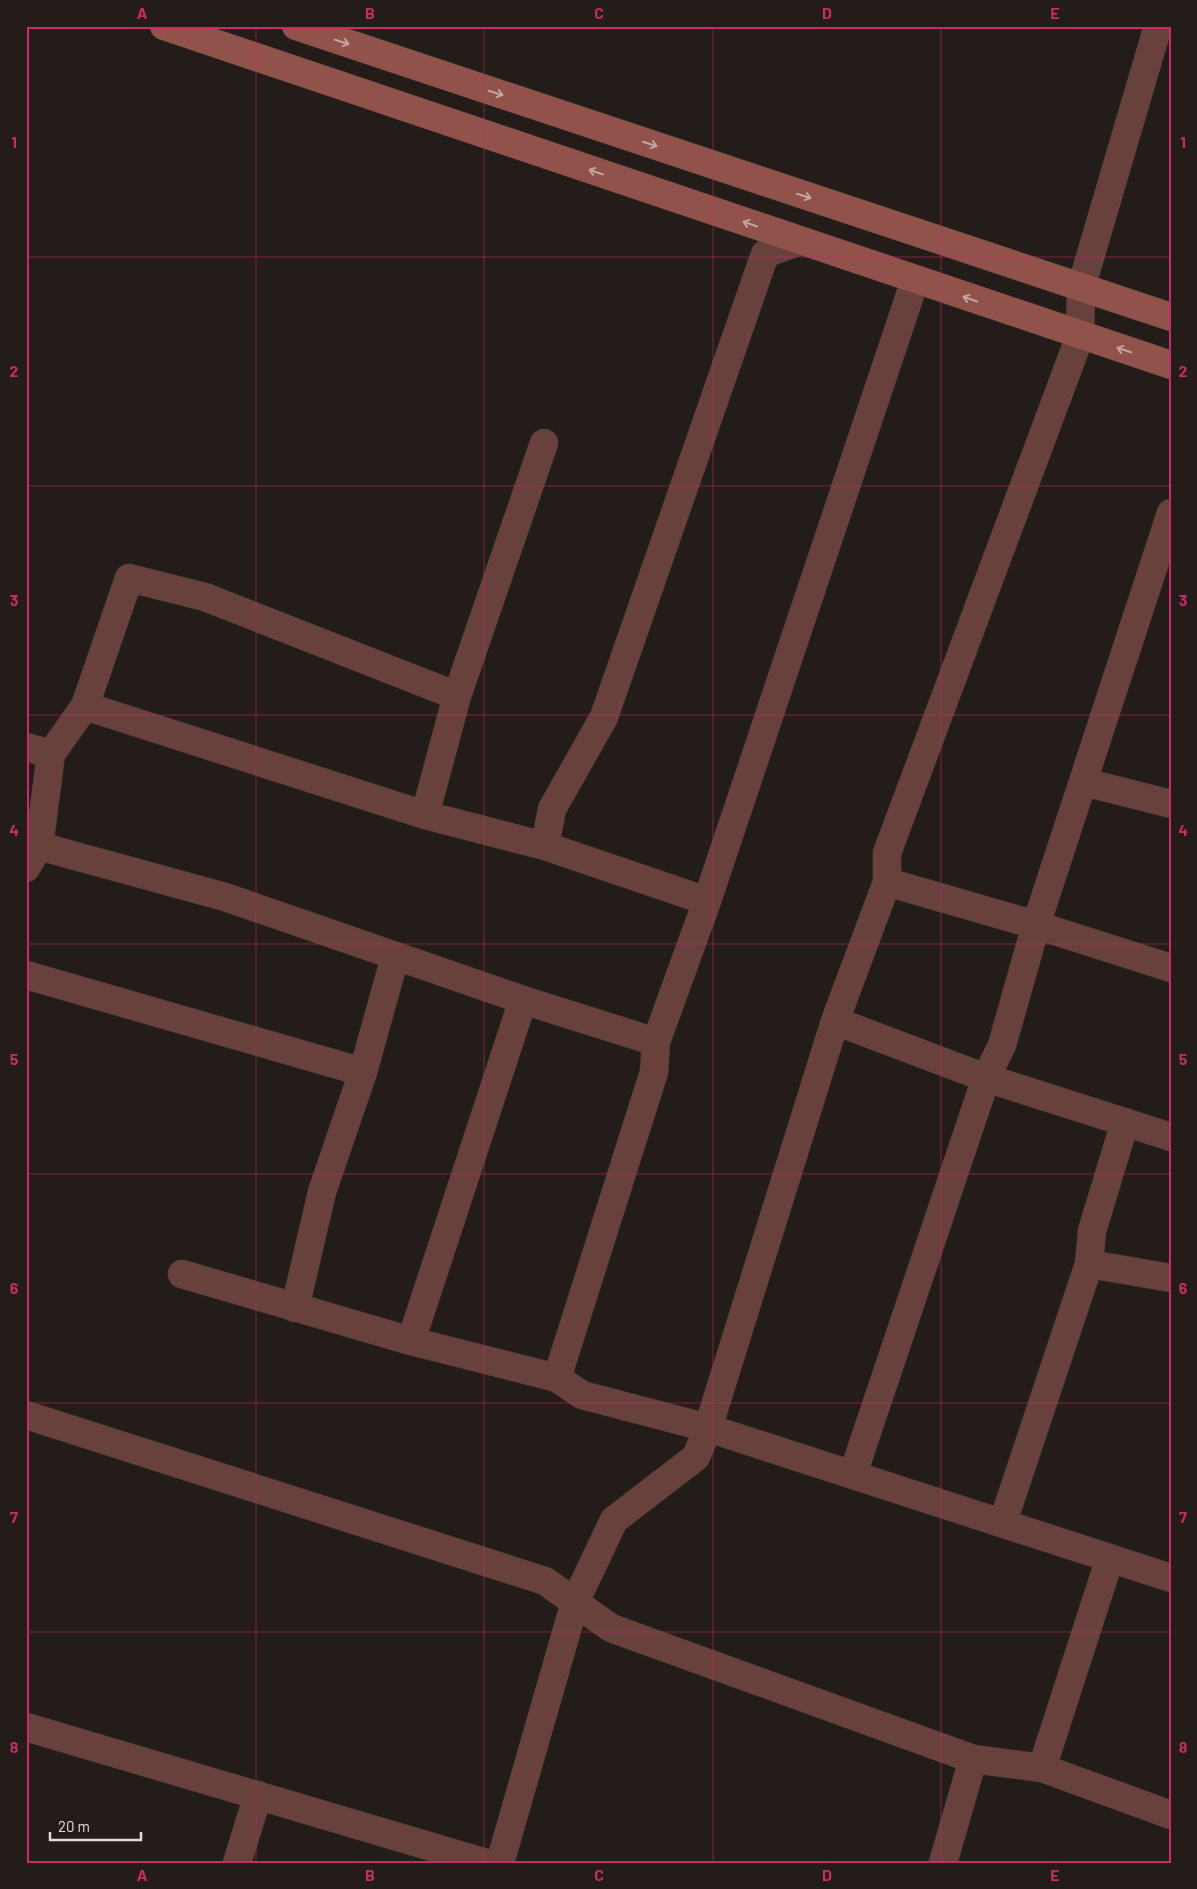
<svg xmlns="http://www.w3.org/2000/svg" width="1197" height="1889" font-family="Barlow,sans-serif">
	<rect width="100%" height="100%" fill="#241c18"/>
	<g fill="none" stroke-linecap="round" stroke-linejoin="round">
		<g stroke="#3e3733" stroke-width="29">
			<path id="minor" d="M1158,26L1081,288L1080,336L887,853V882L835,1021L986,1078L1171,1137
				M85,706L425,815L545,846L707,901
				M26,747L51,754
				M1084,782L1171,804
				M425,815L457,696L544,443
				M39,846L225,897L523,1000L656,1042
				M545,846L552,809L604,717L765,254L800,241
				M26,868L39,846L51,754L85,706L129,578L205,597L457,696
				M887,882L1036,925L1171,513
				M26,975L363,1072
				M1089,1264L1171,1278
				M182,1274L411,1341L557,1378L582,1395L708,1428L1171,1578
				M295,1308L322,1192L363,1072L395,957
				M411,1341L523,1000
				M557,1378L654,1072L656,1042L707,901L915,280
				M26,1415L545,1581L611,1628L973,1759L1042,1768L1171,1815
				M853,1474L986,1078L1002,1045L1036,925L1171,968
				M1003,1522L1089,1264L1092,1231L1125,1122
				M26,1727L486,1863
				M1042,1768L1110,1558
				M237,1863L258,1795
				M500,1863L575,1602L614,1520L696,1457L708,1428L835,1021
				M943,1863L973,1759"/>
		</g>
		<g stroke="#3e3733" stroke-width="29">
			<path id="secondary" d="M164,26L1171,365
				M296,26L1171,317"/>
		</g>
		<use href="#minor" stroke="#68403c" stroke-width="28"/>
		<use href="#secondary" stroke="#91524c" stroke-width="28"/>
	</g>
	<defs><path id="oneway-shaft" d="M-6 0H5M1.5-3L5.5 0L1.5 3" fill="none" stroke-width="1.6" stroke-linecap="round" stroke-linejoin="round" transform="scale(1.25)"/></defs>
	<g stroke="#c1a5a1">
		<use href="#oneway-shaft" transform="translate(342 42) rotate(18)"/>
		<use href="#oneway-shaft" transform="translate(496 93) rotate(18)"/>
		<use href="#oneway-shaft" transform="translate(650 144) rotate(18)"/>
		<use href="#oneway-shaft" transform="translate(596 172) rotate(-161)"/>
		<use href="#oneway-shaft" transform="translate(804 196) rotate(18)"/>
		<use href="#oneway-shaft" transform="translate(750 224) rotate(-161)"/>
		<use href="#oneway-shaft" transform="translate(970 299) rotate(-161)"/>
		<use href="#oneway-shaft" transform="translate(1124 350) rotate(-162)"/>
	</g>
	<path fill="none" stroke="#c52c68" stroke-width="1" stroke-opacity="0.55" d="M256,26V1863M484,26V1863M713,26V1863M941,26V1863M26,257H1171M26,486H1171M26,715H1171M26,944H1171M26,1174H1171M26,1403H1171M26,1632H1171"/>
	<rect width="1197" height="1889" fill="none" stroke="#241c18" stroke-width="55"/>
	<path d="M50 1832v8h91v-8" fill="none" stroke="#e1dcd9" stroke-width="2.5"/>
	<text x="58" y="1832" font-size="15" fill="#e1dcd9" stroke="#241c18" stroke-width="4" paint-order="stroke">20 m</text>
	<rect x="28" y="28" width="1142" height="1834" fill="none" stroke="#c52c68" stroke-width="2"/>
	<g font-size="16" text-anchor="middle" font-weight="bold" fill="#c52c68">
		<text x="142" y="19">A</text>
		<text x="370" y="19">B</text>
		<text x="599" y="19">C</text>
		<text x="827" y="19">D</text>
		<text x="1055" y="19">E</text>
		<text x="14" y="148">1</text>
		<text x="1183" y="148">1</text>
		<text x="14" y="377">2</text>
		<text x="1183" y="377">2</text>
		<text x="14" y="606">3</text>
		<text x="1183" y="606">3</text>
		<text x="14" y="836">4</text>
		<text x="1183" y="836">4</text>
		<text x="14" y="1065">5</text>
		<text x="1183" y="1065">5</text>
		<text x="14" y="1294">6</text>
		<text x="1183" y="1294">6</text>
		<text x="14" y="1523">7</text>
		<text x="1183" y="1523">7</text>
		<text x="14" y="1753">8</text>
		<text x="1183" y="1753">8</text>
		<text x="142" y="1881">A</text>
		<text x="370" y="1881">B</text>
		<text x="599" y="1881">C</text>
		<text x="827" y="1881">D</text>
		<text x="1055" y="1881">E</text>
	</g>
</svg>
